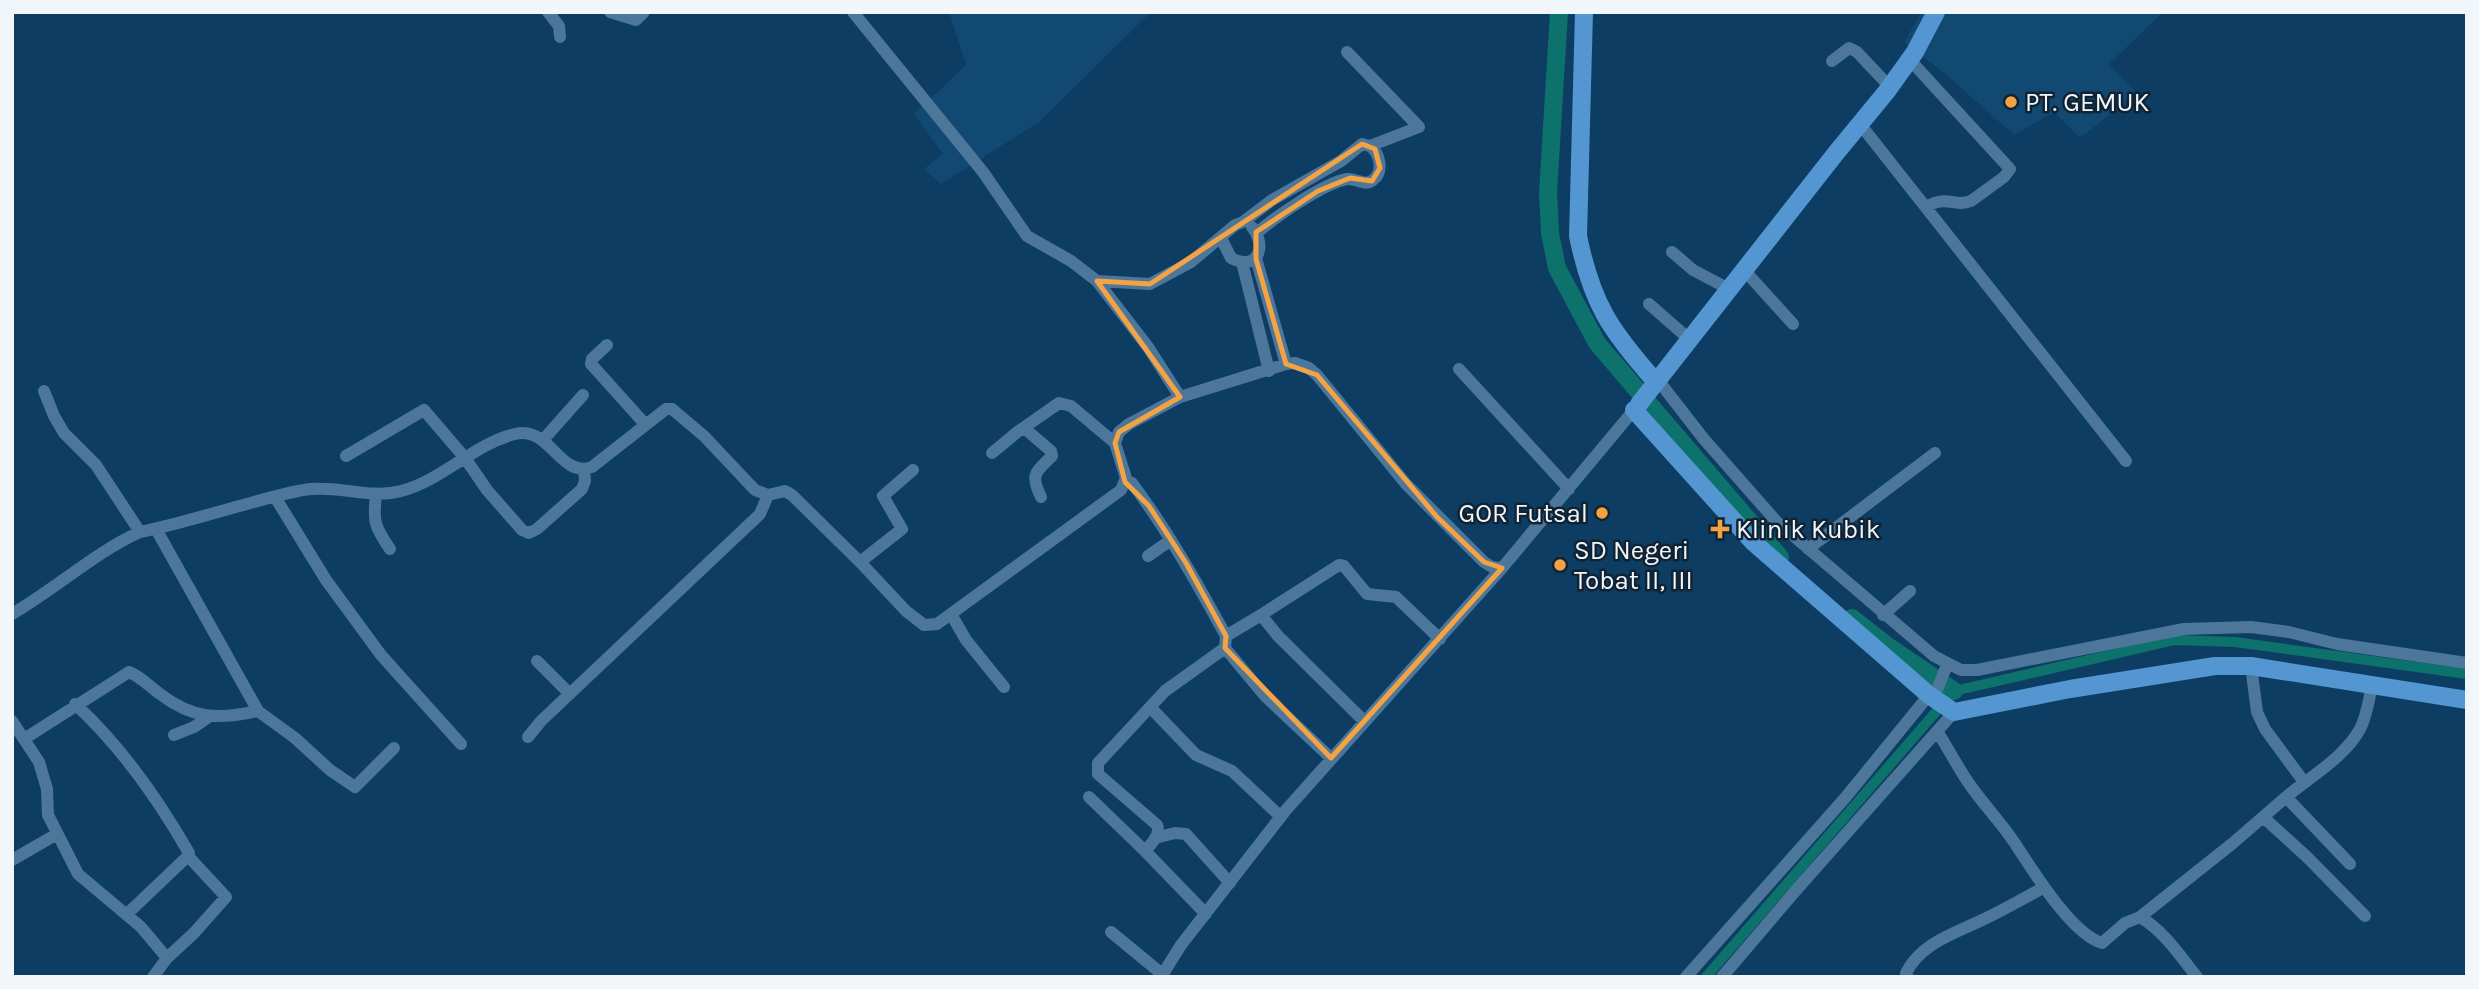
<svg xmlns="http://www.w3.org/2000/svg" width="2479" height="989" font-family="Karla,sans-serif">
	<rect width="100%" height="100%" fill="#0d3d62"/>
	<path fill="#124973" d="M949,12H1151L1039,122L941,184L924,169L943,154L914,114L966,65Z
		M1921,12H2163L2109,64L2137,93L2080,138L2054,112L2014,135L1942,71L1904,43Z"/>
	<g fill="none" stroke-linecap="round" stroke-linejoin="round">
		<path stroke="#0d726b" stroke-width="10" d="M1706,977L1954,691L2175,640L2235,642L2467,674"/>
		<path stroke="#0d726b" stroke-width="18" d="M1559,12L1548,193L1550,233L1557,268L1597,343L1780,557
			M1852,618L1889,647L1954,691"/>
		<path stroke="#4d769b" stroke-width="12" d="M548,12L559,26L560,37
			M610,12L636,20L644,12
			M853,12L983,172L1027,236L1071,261L1097,281L1148,347L1180,397
			M1910,60L2010,169L2004,177L1971,201C1954,208 1948,194 1926,207
			M1832,61L1849,48L1857,52L1890,87
			M1860,124L2126,461
			M1257,233C1275,217 1324,183 1347,179C1357,178 1364,187 1373,180C1384,172 1380,153 1370,146
			M1221,238L1231,258C1257,272 1268,247 1252,227
			M1672,252L1693,270L1729,289
			M1256,258L1286,364
			M1242,262L1269,371
			M1744,270L1793,324
			M1097,281L1150,284L1191,262L1235,225L1243,222L1272,200L1341,161L1362,144L1370,146L1419,127L1347,52
			M1649,304L1689,339
			M607,345L592,359L591,364L645,424
			M1459,369L1569,489
			M1658,380L1703,438L1776,521L1934,656L1961,670H1977L2184,629L2251,627L2289,632L2337,644L2467,663
			M44,391L54,416L64,433L96,465L140,532
			M1024,428L1051,451L1052,456C1035,473 1030,474 1041,497
			M543,440L583,395
			M992,453L1016,433L1059,403L1071,406L1115,443
			M346,456L424,410L465,458L487,490L522,530L529,533L537,529L582,489L585,481L584,470
			M1125,482L1132,483C1168,531 1197,583 1226,636L1225,648L1265,696L1331,758
			M376,494C373,521 374,526 390,549
			M275,497L326,580L381,655L461,744
			M156,529L258,711
			M1808,549L1935,453
			M1148,556L1171,540
			M860,562L902,529L883,496L913,470
			M12,614C55,589 97,551 140,532C179,524 216,512 254,502C272,497 292,491 311,489C341,486 371,499 401,491C443,480 474,444 515,434C550,425 560,479 592,467L666,409H672L704,436L755,490L768,495L785,491L792,495L860,562L906,611L924,625L937,624L1121,490L1126,478L1115,443L1119,432L1129,424L1180,397L1286,364L1295,363L1309,368L1317,375L1406,484L1484,562L1492,567L1502,568L1639,404
			M951,614L966,640L1004,687
			M1261,615L1339,565L1344,566L1367,594L1396,597L1440,639
			M1883,615L1910,591
			M1226,636L1261,615L1278,636L1364,721
			M537,661L570,694
			M2251,666L2257,712L2265,729L2304,782
			M1934,697L1947,665
			M75,704C121,746 158,799 189,853L188,856L127,914
			M1150,707L1196,755L1232,771L1281,817
			M12,721L39,762L47,789L48,815L78,874L141,927L167,958L153,977
			M1937,731C1948,748 1957,766 1968,782C1982,803 2000,821 2014,842C2032,869 2071,934 2102,943L2125,923L2140,917C2164,931 2180,956 2197,977
			M174,735L194,727L210,716
			M528,737L541,721L760,514L768,495
			M24,739L129,672C140,676 150,687 160,694C193,719 218,720 258,711L295,738L330,770L355,787L394,748
			M1089,797L1145,851
			M2263,817L2307,857L2365,916
			M1155,838L1175,833L1186,834L1230,883
			M12,860L57,834
			M2350,864L2286,797C2311,776 2344,758 2360,729C2367,716 2369,699 2372,685
			M1206,914L1145,851C1152,843 1161,835 1157,825L1098,774V763L1165,691L1225,648
			M2140,917L2233,843L2286,797
			M1111,932L1162,974
			M167,958L194,933L226,897L188,856
			M1161,977L1181,945L1286,810L1502,568
			M1686,977L1845,798L1929,695
			M1722,977L1797,889L1954,712
			M1908,977L1906,973C1920,944 1953,934 1980,921C2002,911 2022,899 2043,888"/>
		<path stroke="#5396d1" stroke-width="18" d="M1584,12L1578,236C1592,304 1610,330 1655,381
			M1639,404L1836,153L1887,91L1915,52L1936,12
			M1634,410L1753,542L1929,695L1954,712L2070,689L2215,666H2251L2467,700"/>
	</g>
	<path fill="none" stroke="#f4a344" stroke-width="5" stroke-linejoin="round" d="M1362,144L1375,149L1380,168L1372,181L1350,178L1318,191L1256,232V259L1286,364L1317,375L1437,517L1484,562L1502,568L1331,758L1225,648L1226,636L1186,563L1149,506L1125,482L1115,443L1119,432L1180,397L1097,281L1150,284Z"/>
	<g fill="#f4a344" stroke="#102334" stroke-width="2.5">
		<circle cx="2011" cy="102" r="7"/>
		<circle cx="1602" cy="513" r="7"/>
		<path d="M1716.5 518.5h7v7h7v7h-7v7h-7v-7h-7v-7h7z"/>
		<circle cx="1560" cy="565" r="7"/>
	</g>
	<g text-anchor="middle" dominant-baseline="central" stroke-width="5" stroke-linejoin="round" paint-order="stroke">
		<g font-size="26" fill="#f1f6fa" stroke="#102334" text-anchor="start">
			<text x="2025" y="102">PT. GEMUK</text>
			<text x="1588" y="513" text-anchor="end">GOR Futsal</text>
			<text x="1736" y="529">Klinik Kubik</text>
			<text x="1574" y="550">SD Negeri<tspan x="1574" dy="30">Tobat II, III</tspan></text>
		</g>
	</g>
	<rect width="2479" height="989" fill="none" stroke="#f1f6fa" stroke-width="28"/>
</svg>
